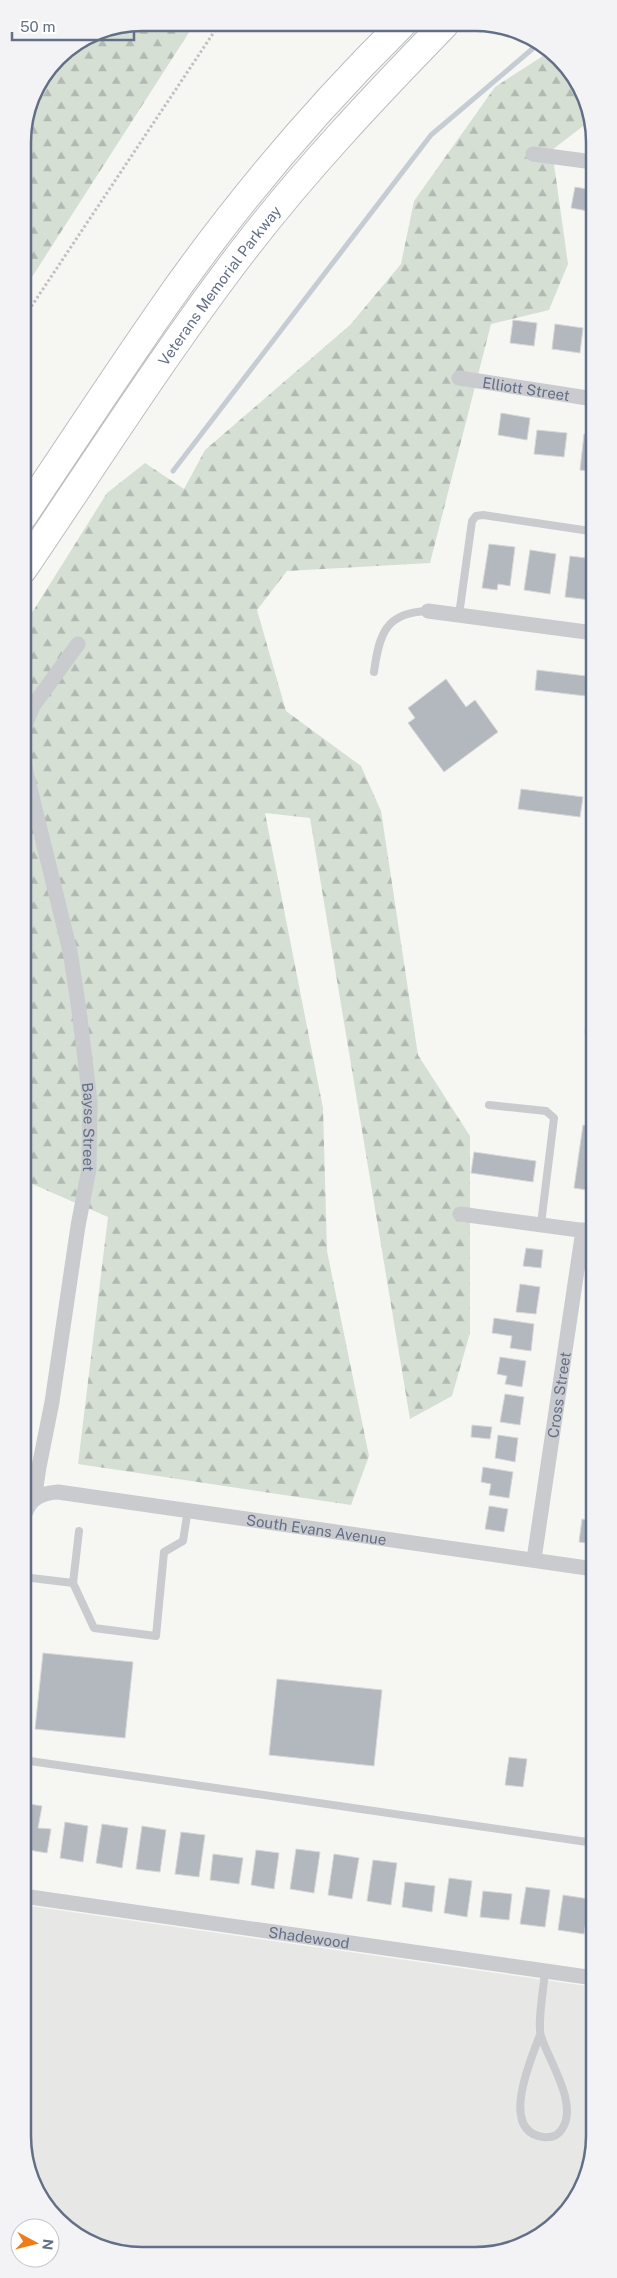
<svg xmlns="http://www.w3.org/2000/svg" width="617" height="2278" font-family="'Public Sans',sans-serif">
	<defs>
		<pattern id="forest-firs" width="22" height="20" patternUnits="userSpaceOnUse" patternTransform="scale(1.25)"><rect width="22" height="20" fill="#d6dfd4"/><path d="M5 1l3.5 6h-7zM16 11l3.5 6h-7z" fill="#b1b9b2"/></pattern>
	</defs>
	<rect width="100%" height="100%" fill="#f6f7f3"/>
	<path fill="#e7e7e6" d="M23,1905L594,1987V2143L585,2181L565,2215L528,2243L491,2254L119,2253L83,2240L52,2215L24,2152Z"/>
	<path fill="url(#forest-firs)" d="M142,23H195L23,291V135L32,96L58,57L97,32Z
		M549,52C574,65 584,94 591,120L552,150L568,264L549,310L491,324L430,563L287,571L257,610L286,711L361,766L381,811L418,1055L470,1136V1333L452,1396L410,1419L310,818L265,813L323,1108L327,1251L369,1456L351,1505L78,1464L108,1217L23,1180V627L107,493L145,463L184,489L205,450L350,325L401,264L414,201L495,87Z"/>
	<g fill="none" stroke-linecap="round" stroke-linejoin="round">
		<path stroke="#c6ccd3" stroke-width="5" d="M173,471L431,135L537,45"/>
	</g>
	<path fill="#b3b8bf" stroke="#d7d8d6" d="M575,187L592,190L588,211L571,208Z
		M513,320L537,323L534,346L510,343Z
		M555,324L583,328L580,353L552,349Z
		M501,413L530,418L527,440L498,435Z
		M537,430L567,433L564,457L534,454Z
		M584,434L594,435V472L580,470Z
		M489,544L515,547L510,586L498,584L497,590L482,588Z
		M530,550L556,554L550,594L524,590Z
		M570,556L594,559L591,600L565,597Z
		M537,670L594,677V697L535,690Z
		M446,679L466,707L475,700L498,732L444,772L408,723L415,718L408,708Z
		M521,789L583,797L580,817L518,809Z
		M586,1020L594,1021V1034L585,1033Z
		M583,1125L594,1127V1191L574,1188Z
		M474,1152L536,1161L533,1182L471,1173Z
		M526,1248L543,1250L541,1268L523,1266Z
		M520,1284L540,1287L536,1314L516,1312Z
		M494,1318L534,1324L531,1351L510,1348L512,1336L492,1333Z
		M500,1357L526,1361L522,1387L505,1384L507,1376L497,1374Z
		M505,1394L524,1397L520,1425L500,1422Z
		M472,1425L492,1427L490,1439L471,1437Z
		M498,1435L518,1438L515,1462L495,1458Z
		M483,1467L513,1472L509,1498L489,1495L491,1484L481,1482Z
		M489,1506L508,1509L504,1532L485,1529Z
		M582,1519L594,1521V1544L579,1542Z
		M43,1653L133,1662L125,1738L35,1729Z
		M277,1679L382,1690L374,1766L269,1755Z
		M509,1757L527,1759L523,1787L505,1785Z
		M23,1803L42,1806L38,1828L51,1829L47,1853L23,1849Z
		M65,1822L88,1826L83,1862L60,1858Z
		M102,1824L128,1828L122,1868L96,1863Z
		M142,1826L166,1830L160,1872L136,1869Z
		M181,1832L205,1835L199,1877L175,1874Z
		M296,1849L320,1852L314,1893L290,1889Z
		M256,1850L279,1853L274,1889L251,1885Z
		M213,1854L243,1858L239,1884L210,1880Z
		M334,1854L359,1858L352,1899L328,1895Z
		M373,1860L397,1863L391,1905L367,1901Z
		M449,1878L472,1881L467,1917L444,1913Z
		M405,1882L435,1886L432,1912L402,1907Z
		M526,1887L550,1890L545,1927L520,1924Z
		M483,1891L512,1894L509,1920L480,1917Z
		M563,1895L589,1899L584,1934L558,1930Z"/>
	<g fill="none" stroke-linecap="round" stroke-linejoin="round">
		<g stroke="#babcc0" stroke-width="30">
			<g id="highway">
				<path d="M23,516C69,447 115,377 163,308C233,207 314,111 402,24"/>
				<path id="s6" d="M23,569C95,463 164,354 242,252C304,171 373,98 444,25"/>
			</g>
		</g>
		<path stroke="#bfc1c4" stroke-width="3" stroke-dasharray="2.5 2.5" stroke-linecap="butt" d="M23,319L220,23"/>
		<path stroke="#c9cbcf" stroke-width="8" d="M459,615L472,521L476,516L483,515L590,531
			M374,672C379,634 386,612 428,611
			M489,1105L546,1111L554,1118L541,1224
			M23,1577L73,1583L94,1628L156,1636L164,1552L183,1541L188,1509
			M73,1583L79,1531
			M23,1760L594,1843
			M540,2035C531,2059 499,2131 543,2137C551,2138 558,2136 562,2129C579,2104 548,2060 541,2036C537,2024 544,1986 545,1971"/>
		<g stroke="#c9cbcf" stroke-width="15">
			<path d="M533,154L593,162"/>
			<path id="s1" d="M459,378L594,399"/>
			<path d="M428,611L594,633"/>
			<path d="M23,730L33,706L78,644"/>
			<path id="s2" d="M23,760L70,951L79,1010L90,1101L89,1169L78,1226L52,1402L39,1467L36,1487L39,1495"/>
			<path d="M460,1214L594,1232"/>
			<path id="s3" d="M23,1521C27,1501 38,1493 58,1492L594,1569"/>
			<path id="s4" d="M534,1559L583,1230"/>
			<path id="s5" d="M23,1896L594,1978"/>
		</g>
		<use href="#highway" stroke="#fff" stroke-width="28"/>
	</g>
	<g text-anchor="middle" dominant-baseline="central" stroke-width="5" stroke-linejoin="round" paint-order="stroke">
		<g font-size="15" fill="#636f86" stroke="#fff">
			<text stroke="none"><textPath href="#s6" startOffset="345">Veterans Memorial Parkway</textPath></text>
			<text stroke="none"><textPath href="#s1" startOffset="68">Elliott Street</textPath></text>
			<text stroke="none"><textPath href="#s2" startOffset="374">Bayse Street</textPath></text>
			<text stroke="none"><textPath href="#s4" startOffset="166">Cross Street</textPath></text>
			<text stroke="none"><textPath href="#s3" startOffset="311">South Evans Avenue</textPath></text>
			<text stroke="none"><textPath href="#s5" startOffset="289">Shadewood</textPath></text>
		</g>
	</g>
	<path d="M0 0H617V2278H0ZM142 31H475A111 111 0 0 1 586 142V2136A111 111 0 0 1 475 2247H142A111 111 0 0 1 31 2136V142A111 111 0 0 1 142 31Z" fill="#f3f3f5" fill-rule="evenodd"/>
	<path fill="none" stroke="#636f86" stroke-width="2.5" d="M142 31H475A111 111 0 0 1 586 142V2136A111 111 0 0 1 475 2247H142A111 111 0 0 1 31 2136V142A111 111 0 0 1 142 31Z"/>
	<g transform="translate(35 2243) rotate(97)"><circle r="24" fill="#ffffff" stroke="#c1c5cf"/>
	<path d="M0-4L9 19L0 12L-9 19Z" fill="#ef7c1a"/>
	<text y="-8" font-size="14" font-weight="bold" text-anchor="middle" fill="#636f86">N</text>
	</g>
	<path d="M12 32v8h122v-8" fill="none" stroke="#636f86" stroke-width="2.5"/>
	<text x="20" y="32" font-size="15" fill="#636f86" stroke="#ffffff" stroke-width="4" paint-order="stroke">50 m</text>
</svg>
